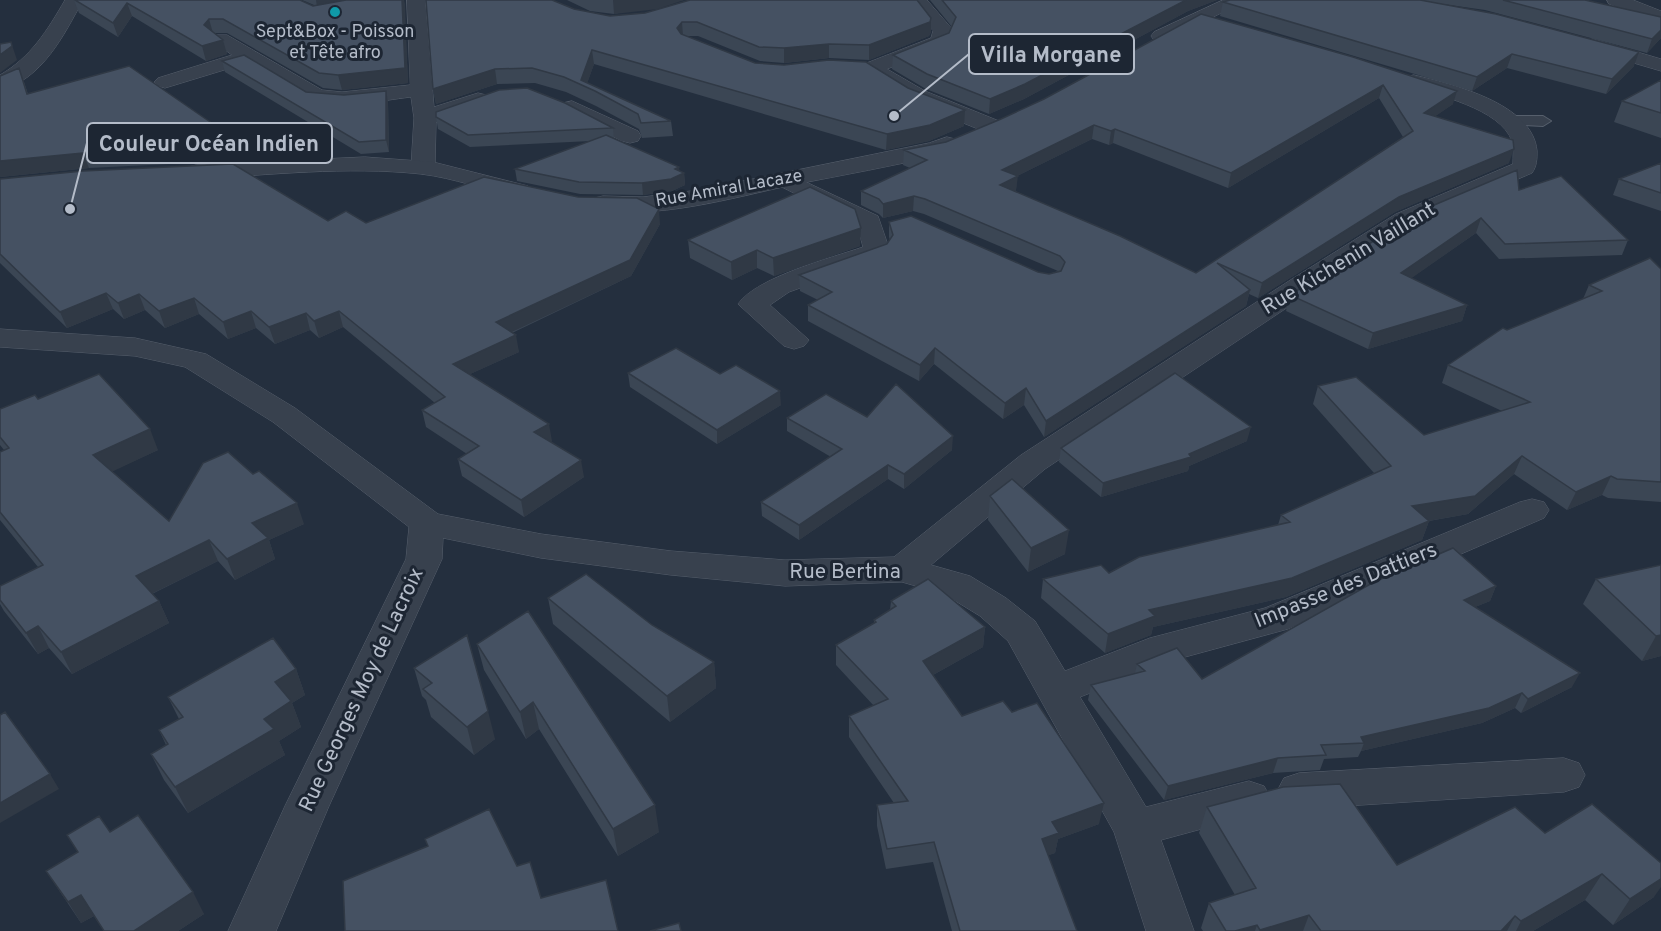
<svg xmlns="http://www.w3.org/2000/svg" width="1661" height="931" font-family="Overpass,sans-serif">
	<rect width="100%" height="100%" fill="#242f3e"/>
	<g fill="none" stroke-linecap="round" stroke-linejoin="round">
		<g stroke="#565f6c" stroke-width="2">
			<path id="service" d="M1509,116H1543L1551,121L1543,126L1503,124L1501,121L1503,118Z"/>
		</g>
		<g stroke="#565f6c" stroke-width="1">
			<path id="minor" d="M65,0H83C64,35 42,80 0,90V75C31,57 47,31 65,0Z
				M407,0H425L434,107L478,93L486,95L489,100L486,105L436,122L435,167L431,172L423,174L415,172L411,167L414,118L411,97C378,101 342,109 309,101L247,63L165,88L158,86L154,82L158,78L232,55L210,39L213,35H227L322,90L342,92L410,85Z
				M908,0H927L953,30L947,45L887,69L925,91L999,121L1002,126L999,131L991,133L983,131L909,101L864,72L861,68L864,64L931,38L933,31Z
				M1607,0H1633L1661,11V24L1609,4Z
				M1414,75C1451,84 1533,103 1537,151C1537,159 1537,166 1532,173L1414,224L1312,291L1045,469L931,565L970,576L1006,598L1035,621L1065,671L1150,638L1265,608L1520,502L1532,499L1544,502L1549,510L1544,518L1288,629L1174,660L1080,697L1146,807L1249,781L1264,786L1271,799L1264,812L1161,840L1194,931H1146L1114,832L1008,641L980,616L944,594L902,582L785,586L671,575L541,558L443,538L442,559L329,806L276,931H228L285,806L406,559L409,527L273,422L185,367L135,356L0,347V329L135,338L206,354L295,408L438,514L541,534L671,551L785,560L894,557L1021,455L1292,279L1396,214L1513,164C1513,157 1514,148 1512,141C1500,108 1436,95 1407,85L1403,81L1407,77Z
				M572,101L638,131L641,136L638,141L630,143L622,141L564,113L561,108L564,103Z
				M787,173L878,216L890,251L886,257L789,292L770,305L809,340L804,346L794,349L784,346L738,304C757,277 831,258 863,247L857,225L778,185L775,180L778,175Z
				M1564,758L1579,763L1585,775L1579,787L1564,792L1299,809L1284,804L1277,791L1284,778L1299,773Z"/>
		</g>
		<g stroke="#565f6c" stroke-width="1">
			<path id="tertiary" d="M1223,0H1255L1253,4L1227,10L1168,40H1154L1151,36L1154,32Z
				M1593,39L1661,59V71L1586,49L1583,45L1586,41Z
				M947,137L955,139L959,144L955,149L944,154C894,166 843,175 792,185C736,197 650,222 594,208L591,203L594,198L603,196L643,197L699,190L929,143Z
				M365,157L433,162L528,186L531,191L528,196L519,198C486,190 454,178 421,174C346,166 270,175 196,179L188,177L184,172L188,167L196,165Z"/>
		</g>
		<use href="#service" fill="#38414e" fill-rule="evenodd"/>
		<use href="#minor" fill="#38414e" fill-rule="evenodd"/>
		<use href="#tertiary" fill="#38414e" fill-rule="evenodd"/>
	</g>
	<path fill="#3b4654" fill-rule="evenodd" d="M74,0H300L313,6L314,5L302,0H404L408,83L342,90L323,88L227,33H213L223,40L227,54L206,61L132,16L118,37L79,13Z
		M567,0H684L614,14L590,11Z
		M930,0H1217L1188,11L1024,99L989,114L926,89L892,69L893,55L949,33L952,27Z
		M1230,0H1585L1661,38L1647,53L1485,10L1428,2L1634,66L1606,94L1507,68L1472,91L1220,16L1223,2Z
		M574,9L610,16L931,32L929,36L869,60L829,58L784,63L760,61L698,36H686L755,63L964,126L929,141L886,150L594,64L587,83L671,121L673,136L642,138L639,129L596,106L566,92L535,83L497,84L436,104L433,89Z
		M1201,14L1453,104L1435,116L1509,163L1395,212L1258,298L1249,294L1246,306L1044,437L1024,405L1003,419L934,364L919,381L808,321V305L818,300L800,291L799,275L887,244L890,240L889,237V222L1038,272L1049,274L1058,271L924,214L913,211L883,218L879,214L861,205V191L910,168L903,165L904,150L946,142L1001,119L1044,99ZM1379,98L1403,137L1196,273L1015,191L1016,190L1017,176L1092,139L1109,145L1113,143L1228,188Z
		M222,61L306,92L344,95L386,91L388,102L389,152L361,154L225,72Z
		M1661,80V138L1614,122L1622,101Z
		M24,82L28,94L245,146L249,160L89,168L0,177Z
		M436,117L613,128L614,139L679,167V171L684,173L685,185L672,191L643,195L580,194L517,181L515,169L591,141L470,147L438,129Z
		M1661,163V211L1613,195L1619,179Z
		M0,179L328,221L366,223L660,224L631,276L512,333L519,352L470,374L552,441L550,442L584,477L524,517L462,476L458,459L467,454L426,427L422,410L435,403L343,327L319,338L310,330L275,344L256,328L228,339L199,314L165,328L145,310L124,319L113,309L67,328L0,263Z
		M1519,190L1628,240L1622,255L1499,259L1476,233L1411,278L1467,305L1462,321L1368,349L1286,311L1290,295Z
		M688,240L860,246L774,276L757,268L732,280L690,258Z
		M1661,269V502L1608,498L1602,495L1567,510L1514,474L1468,514L1429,521L1422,540L1286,597L1153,627L1151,635L1105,653L1041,598L1043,579L1109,573L1278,525L1281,515L1374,473L1313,404L1318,386L1424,435L1502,411L1442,383L1448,365L1507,330L1583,299L1589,285Z
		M628,373L720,374L781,405L717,444L630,387Z
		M38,399L158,450L112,471L169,521L304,524L269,540L275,559L235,580L218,561L152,594L159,601L169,623L72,674L49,648L38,654L4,611L0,604V586L38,567L0,520V452L4,450L0,445V409Z
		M867,417L952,450L904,489L888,479L799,540L762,516L761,502L831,457L787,431V418Z
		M1247,441L1189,466L1188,471L1101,497L1059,462L1061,448Z
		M990,496L1065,554L1028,572L988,520Z
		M1661,565V656L1642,661L1583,604L1596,579Z
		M1496,586L1490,601L1475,607L1572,687L1521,713L1515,708L1482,723L1361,751L1358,757L1324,759L1320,770L1273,773L1164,800L1088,700L1091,685L1135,673L1137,664L1202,679Z
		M548,598L714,662L716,688L670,722L553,624Z
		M891,601L985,627L983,647L933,675L962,716L1012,712L1099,824L1058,839L1055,853L1048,855L1077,931H952L933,862L886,869L877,826V805L894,803L849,737V716L874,706L836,665V645L874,624V620L890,610Z
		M477,644L659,832L618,856L539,729L526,739L484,670Z
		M414,668L495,739L474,755L431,717L426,700L422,696Z
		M296,669L305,695L292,703L301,727L279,741L285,755L188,813L164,780L151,754L166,745L159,730L179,719L168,697Z
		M1207,807L1397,865L1545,833L1654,897L1613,925L1585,900L1533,931H1203L1201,928L1209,903L1235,895L1199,833Z
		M110,832L204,914L178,931H104L94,916L81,923L46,871Z"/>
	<path fill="#303945" d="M316,0H352L317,7Z
		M402,0H404L405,4L408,83L342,90L338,75Z
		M613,0H684L658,9L614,14Z
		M1186,0H1217L1188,11L1024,99L989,114L990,99Z
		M127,3L132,16L118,37L113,23Z
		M931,18V32L929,36L869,60V45Z
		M209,19L213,33L204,25Z
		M682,22L683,36L677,28Z
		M1661,30V38L1647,53L1652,39Z
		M223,40L227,54L206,61L202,46Z
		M11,42L17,60L0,73V55Z
		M829,44V58L784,63V48Z
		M592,50L594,64L586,87L581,80Z
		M1639,52L1634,66L1606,94L1612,79Z
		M1512,54L1507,68L1472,91L1477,77Z
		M495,69L497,84L436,104L433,89Z
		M1383,85L1379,98L1228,188L1231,173Z
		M386,91L388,102L389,152L386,140Z
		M1457,91L1453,104L1420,127L1424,113Z
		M965,110L964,126L929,141L886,150L887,134Z
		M1094,125L1092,139L1001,184L1002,170Z
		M1115,129L1113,143L1109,145L1111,131Z
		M1514,149L1509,163L1395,212L1258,298L1262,283L1399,197Z
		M83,153L89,168L0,177V161Z
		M679,167L680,175L684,173L685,185L672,191L643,195L642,183Z
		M1018,176L1016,190L999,200L1000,185Z
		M914,196L913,211L883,218V204Z
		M659,209L660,224L631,276L499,338L496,322Z
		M1481,218L1476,233L1396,289L1401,273Z
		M861,228L860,246L774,276L773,258Z
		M757,250V268L732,280L731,262Z
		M1250,290L1246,306L1044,437L1046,421Z
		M106,293L113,309L67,328L60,312Z
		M139,294L145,310L124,319L118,303Z
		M194,298L199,314L165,328L159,311Z
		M1467,305L1462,321L1368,349L1373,333Z
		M251,311L256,328L228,339L223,322Z
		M339,311L343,327L319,338L314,321Z
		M306,313L310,330L275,344L269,327Z
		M516,335L519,352L457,380L453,364Z
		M935,348L934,364L919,381L920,365Z
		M1026,388L1024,405L1003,419L1005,403Z
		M780,391L781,405L717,444V430Z
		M549,424L552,441L537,450L534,432Z
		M1251,427L1247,441L1189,466L1188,471L1101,497L1103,483L1189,454Z
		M150,429L158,450L103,476L93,455Z
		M953,436L952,450L904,489V474Z
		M1522,456L1514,474L1468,514L1405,525L1412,506Z
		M581,460L584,477L524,517L521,500Z
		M888,465V479L799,540V525Z
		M1611,476L1602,495L1567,510L1576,492Z
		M297,503L304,524L269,540L275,559L235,580L227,559L252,523Z
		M1429,521L1422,540L1286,597L1153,627L1151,635L1105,653L1108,634L1149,610Z
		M1069,530L1065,554L1028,572L1031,548Z
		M209,540L218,561L145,597L136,576Z
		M1496,586L1490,601L1458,614L1464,600Z
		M159,601L169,623L72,674L61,652Z
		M38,626L49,648L38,654L26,633Z
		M985,627L983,647L922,681L923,661Z
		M1661,635V656L1642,661L1656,636Z
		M714,662L716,688L670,722L667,696Z
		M296,669L305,695L292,703L301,727L279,741L285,755L188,813L175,787L275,682Z
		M1580,673L1572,687L1521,713L1528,699Z
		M1522,693L1515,708L1482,723L1361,751L1364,743L1361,737Z
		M533,702L539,729L526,739L520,712Z
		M488,711L495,739L474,755L467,727Z
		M1278,758L1273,773L1164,800L1168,786Z
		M50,774L59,789L0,823V803Z
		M1104,803L1099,824L1058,839L1055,853L1039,859L1042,839L1052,822Z
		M655,805L659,832L618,856L613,829Z
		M1602,874L1585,900L1533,931H1516L1521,921Z
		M1661,879V887L1654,897L1613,925L1630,899Z
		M193,892L204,914L178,931H134Z
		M81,895L94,916L81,923L68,902Z
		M1309,915L1303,931H1260V930Z
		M1515,916L1507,931H1501Z
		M1257,925L1255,931H1235Z"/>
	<path fill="#455162" stroke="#303945" stroke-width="1.5" fill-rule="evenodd" d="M75,0H300L313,6L346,0H402L405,68L338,75L319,73L223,19H209L204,25L223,40L202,46L127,3L113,23Z
		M426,0H552L574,9L610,16L645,13L690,0H917L931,18L930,22L869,45L829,44L784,48L759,47L697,22H682L677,28L681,34L755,63L784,65L829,60L866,62L908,88L965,110L930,125L887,134L592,50L581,80L671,121L641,123L638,114L595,91L564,77L532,68L495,69L433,89Z
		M942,0H1186L1025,84L990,99L927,74L893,55L949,33L956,17Z
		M1230,0H1420L1496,14L1639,52L1612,79L1512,54L1477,77L1223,2Z
		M1503,0H1585L1661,17V30L1652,39Z
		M1201,14L1353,57L1457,91L1424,113L1513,140L1514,149L1399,197L1262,283L1217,263L1250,290L1046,421L1026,388L1005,403L935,348L920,365L808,305L832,292L799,275L887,244L893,235L889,222L911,216L1038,272L1049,274L1061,271L1065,262L1060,256L925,199L914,196L883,204L879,199L861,191L927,160L904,150L946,142L1001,119L1044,99ZM1383,85L1413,131L1196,273L1120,236L1000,185L1018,176L1002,170L1094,125L1111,131L1115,129L1231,173Z
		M11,42L12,46L0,55V44Z
		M244,55L306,92L344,95L386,91V140L359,142L222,61Z
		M129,66L245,146L83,153L0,161V76L19,68L27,94Z
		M1661,80V113L1622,101Z
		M527,88L565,103L613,128L468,135L436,117V112L499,90Z
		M606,135L679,167L675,169L684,173L671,179L642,183L579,182L515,169Z
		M1661,163V193L1619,179Z
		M233,164L328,221L346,211L366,223L484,177L578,197L637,198L659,209L630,260L496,322L516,335L453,364L549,424L534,432L581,460L521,500L458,459L479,446L422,410L445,397L339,311L314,321L306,313L269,327L251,311L223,322L194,298L159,311L139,294L118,303L106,293L60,312L0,254V179L83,171Z
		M1517,170L1519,190L1561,176L1628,240L1505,244L1481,218L1401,273L1467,305L1373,333L1290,295L1420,211Z
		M810,187L855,209L861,228L773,258L757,250L731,262L688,240Z
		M1650,258L1661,269V482L1617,479L1611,476L1576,492L1522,456L1475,496L1412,506L1429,521L1292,578L1149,610L1155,616L1108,634L1043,579L1101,565L1109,573L1139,557L1290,522L1281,515L1391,466L1318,386L1356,377L1424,435L1530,402L1448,365L1503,328L1507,330L1602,291L1589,285Z
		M676,348L720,374L736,365L780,391L717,430L628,373Z
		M1175,373L1251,427L1189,454L1191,457L1103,483L1061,448Z
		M99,374L150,429L93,455L169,521L203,463L228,452L253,474L259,471L297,503L252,523L268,538L227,559L209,540L136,576L159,601L61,652L38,626L26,633L0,600V586L43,565L0,512V452L9,448L0,437V409L35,395L38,399Z
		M896,384L953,436L904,474L888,465L799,525L761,502L842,449L787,418L826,394L867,417Z
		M1012,479L1069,530L1031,548L990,496Z
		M1453,548L1496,586L1464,600L1580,673L1528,699L1522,693L1489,708L1361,737L1364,743L1321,745L1326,755L1278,758L1168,786L1091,685L1145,671L1137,664L1177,648L1202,679L1374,582Z
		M1661,565V635L1656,636L1596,579Z
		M586,574L652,625L714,662L667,696L548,598Z
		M928,579L985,627L923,661L962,716L1003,701L1012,712L1037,703L1104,803L1052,822L1059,833L1042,839L1077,931H960L934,842L887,849L877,805L908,801L849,716L888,699L836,645L876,622L874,620L896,606L891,601Z
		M528,611L655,805L613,829L533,702L520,712L477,644Z
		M467,635L488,711L467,727L423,689L432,683L414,668Z
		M273,638L296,669L275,682L291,701L264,719L274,729L175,787L151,754L168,744L159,730L183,717L168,697Z
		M5,712L50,774L0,803V715Z
		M1340,784L1397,865L1515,807L1545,833L1592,804L1661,863V879L1630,899L1602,874L1521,921L1515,916L1501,931H1321L1309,915L1260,930L1257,925L1235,931H1226L1209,903L1256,888L1207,807L1283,787Z
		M489,809L517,866L530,862L541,898L606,880L618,931H345L343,881L428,846L425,839Z
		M138,815L193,892L134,931H104L81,895L68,902L46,871L78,852L67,835L99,816L110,832Z
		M679,923L681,931H650Z"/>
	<circle fill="#0f9aa8" stroke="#1d2633" stroke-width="2" cx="335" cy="12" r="6"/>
	<g text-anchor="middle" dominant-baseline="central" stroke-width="6" stroke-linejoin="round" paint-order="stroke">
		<g font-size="18" fill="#b4bcc9" stroke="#1d2633">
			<text x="335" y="32">Sept&amp;Box - Poisson<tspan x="335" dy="21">et Tête afro</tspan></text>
		</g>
		<g font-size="18" fill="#b4bcc9" stroke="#1d2633">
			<text transform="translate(729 189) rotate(-10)">Rue Amiral Lacaze</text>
		</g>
		<g font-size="21" fill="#b4bcc9" stroke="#1d2633">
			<text transform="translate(1349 259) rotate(-31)">Rue Kichenin Vaillant</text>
			<text x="845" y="572">Rue Bertina</text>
			<text transform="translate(1346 586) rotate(-22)">Impasse des Dattiers</text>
			<text transform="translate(362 690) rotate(-65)">Rue Georges Moy de Lacroix</text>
		</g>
	</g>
	<path fill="none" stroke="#b4bcc9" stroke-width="2" d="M894 116L969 54M70 209L87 143"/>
	<g fill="#b4bcc9" stroke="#1d2633" stroke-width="2">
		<circle cx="894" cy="116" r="6"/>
		<circle cx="70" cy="209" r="6"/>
	</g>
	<g fill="#1d2633" stroke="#b4bcc9" stroke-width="2">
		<rect x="969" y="34" width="165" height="40" rx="6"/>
		<rect x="87" y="123" width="245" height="40" rx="6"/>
	</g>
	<g font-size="22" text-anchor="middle" font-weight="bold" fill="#b4bcc9">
		<text x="1051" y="62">Villa Morgane</text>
		<text x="209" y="151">Couleur Océan Indien</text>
	</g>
</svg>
